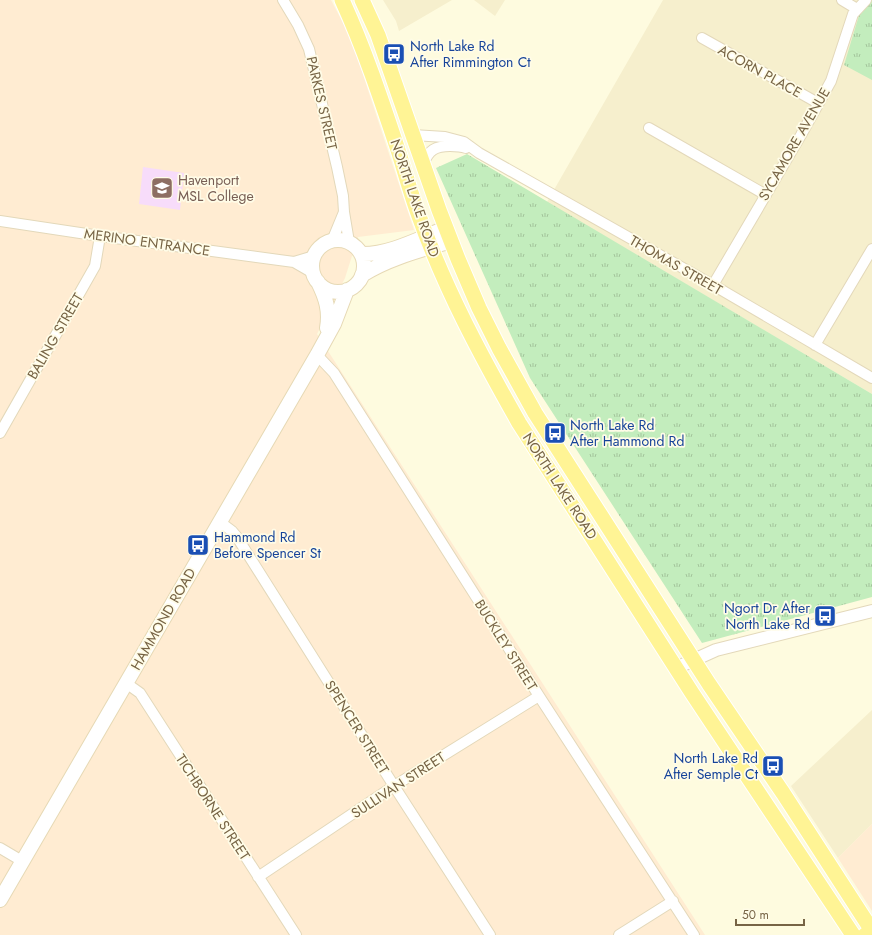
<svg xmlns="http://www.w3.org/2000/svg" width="872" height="935" font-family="Jost,sans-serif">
	<defs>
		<pattern id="grass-tufts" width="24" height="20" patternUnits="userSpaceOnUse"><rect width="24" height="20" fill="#c3edbd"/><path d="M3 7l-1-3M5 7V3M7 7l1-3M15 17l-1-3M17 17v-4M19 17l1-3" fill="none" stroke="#a3c49b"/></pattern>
	</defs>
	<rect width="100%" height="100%" fill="#fefbdf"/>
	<path fill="#f6efcd" d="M383,0H452L399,31L396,21Z
		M474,0H505L495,16Z
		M663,0H872V394L547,202Z
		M872,710V824L838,858L791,786Z"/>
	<path fill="#ffecd2" d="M0,0H331L351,38L414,230L358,237L345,278L317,334L705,935H0Z
		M872,824V911L838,858Z"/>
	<path fill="#f7dcfa" d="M143,167L184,173L180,210L139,204Z"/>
	<path fill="url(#grass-tufts)" d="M872,0V80L844,65L860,12Z
		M467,154L872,394V597L702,643L530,378L436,168Z"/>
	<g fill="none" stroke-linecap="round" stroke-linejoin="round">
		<g stroke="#e3d8ba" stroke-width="12">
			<path id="minor" d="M283,0L298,25L309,49L337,167L343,196L344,212L349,242
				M842,0L857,9
				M702,38L818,103
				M649,128L766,195
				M413,135L445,137L464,142L479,153L713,285L872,378
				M423,164C429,150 435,146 450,146C456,146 461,146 466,148
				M0,221L100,236L294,262L314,256
				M332,241L344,212
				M294,262L313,273
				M713,285L801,135L831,81L853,14L866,0
				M815,345L872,249
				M317,355L334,373L539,696L694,935
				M0,433L95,266L100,236
				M220,522L232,531L237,537L394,786L490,935
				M126,683L140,693L296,935
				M0,848L22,861
				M258,877L394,786L539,696
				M619,935L673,901"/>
		</g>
		<g stroke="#e3d8ba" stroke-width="14">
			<path id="tertiary" d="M676,668L716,650L872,611"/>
		</g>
		<g stroke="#e6d9b5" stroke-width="16">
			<path id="secondary" d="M312 266a26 26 0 1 1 52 0a26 26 0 1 1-52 0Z
				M361,254C389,255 420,238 446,228
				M362,275C389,258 421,250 451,241
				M318,282C326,298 330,311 327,328
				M0,900L317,355L334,324L347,290"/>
		</g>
		<g stroke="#fff" stroke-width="17">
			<path id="primary" d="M342,0C364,48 381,99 398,150C405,172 411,195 419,216C445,289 481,356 519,423L692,693L853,935
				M362,0L378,35L439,210L458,259L479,308L499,348L535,413L709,684L783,793L869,926L872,931L865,935"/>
		</g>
		<use href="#minor" stroke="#fff" stroke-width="10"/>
		<use href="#tertiary" stroke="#fff" stroke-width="12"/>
		<use href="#secondary" stroke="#fff" stroke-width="14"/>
		<use href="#primary" stroke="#fff495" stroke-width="15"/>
	</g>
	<defs>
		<g id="bus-square" transform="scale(1.15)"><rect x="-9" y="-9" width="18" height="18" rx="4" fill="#1a4fb4" stroke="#fffce7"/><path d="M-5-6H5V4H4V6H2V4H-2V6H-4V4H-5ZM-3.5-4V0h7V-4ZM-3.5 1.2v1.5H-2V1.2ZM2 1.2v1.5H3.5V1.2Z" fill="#fff"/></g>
		<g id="school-square" transform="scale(1.15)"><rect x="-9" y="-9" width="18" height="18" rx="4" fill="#8d6e63" stroke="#fffce7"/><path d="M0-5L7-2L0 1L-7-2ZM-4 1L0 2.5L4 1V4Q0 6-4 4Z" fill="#fff"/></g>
	</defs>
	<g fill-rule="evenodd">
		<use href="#bus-square" x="394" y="54"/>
		<use href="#school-square" x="162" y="188"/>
		<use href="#bus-square" x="555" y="433"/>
		<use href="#bus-square" x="198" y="545"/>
		<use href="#bus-square" x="825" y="616"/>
		<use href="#bus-square" x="773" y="766"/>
	</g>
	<g text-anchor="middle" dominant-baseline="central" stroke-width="3.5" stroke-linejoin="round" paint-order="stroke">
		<g font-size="14" fill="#164399" stroke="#fffce7" text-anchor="start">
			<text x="410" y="46">North Lake Rd<tspan x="410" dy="16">After Rimmington Ct</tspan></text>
			<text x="570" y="425">North Lake Rd<tspan x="570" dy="16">After Hammond Rd</tspan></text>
			<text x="214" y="537">Hammond Rd<tspan x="214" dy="16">Before Spencer St</tspan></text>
			<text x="810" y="608" text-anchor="end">Ngort Dr After<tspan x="810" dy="16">North Lake Rd</tspan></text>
			<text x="758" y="758" text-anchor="end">North Lake Rd<tspan x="758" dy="16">After Semple Ct</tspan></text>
		</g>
		<g font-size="14" fill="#776445" stroke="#fffce7">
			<text transform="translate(760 71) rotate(29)">ACORN PLACE</text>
			<text transform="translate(322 103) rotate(77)">PARKES STREET</text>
			<text transform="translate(794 144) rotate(-60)">SYCAMORE AVENUE</text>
			<text transform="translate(415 198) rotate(71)">NORTH LAKE ROAD</text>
			<text transform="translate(147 242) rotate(8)">MERINO ENTRANCE</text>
			<text transform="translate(676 265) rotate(30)">THOMAS STREET</text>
			<text transform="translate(55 336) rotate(-60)">BALING STREET</text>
			<text transform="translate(560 486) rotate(57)">NORTH LAKE ROAD</text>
			<text transform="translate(163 619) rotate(-60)">HAMMOND ROAD</text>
			<text transform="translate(506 645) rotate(58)">BUCKLEY STREET</text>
			<text transform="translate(357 727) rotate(58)">SPENCER STREET</text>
			<text transform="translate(398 785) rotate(-33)">SULLIVAN STREET</text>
			<text transform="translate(213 807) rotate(57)">TICHBORNE STREET</text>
		</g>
		<g font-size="14" fill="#785e54" stroke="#fffce7" text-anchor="start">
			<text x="178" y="180">Havenport<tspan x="178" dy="16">MSL College</tspan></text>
		</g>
	</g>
	<path d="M736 919v6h68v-6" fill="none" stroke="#776445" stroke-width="2"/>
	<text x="742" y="919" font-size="12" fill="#776445" stroke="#fffce7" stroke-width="3" paint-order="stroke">50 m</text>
</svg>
